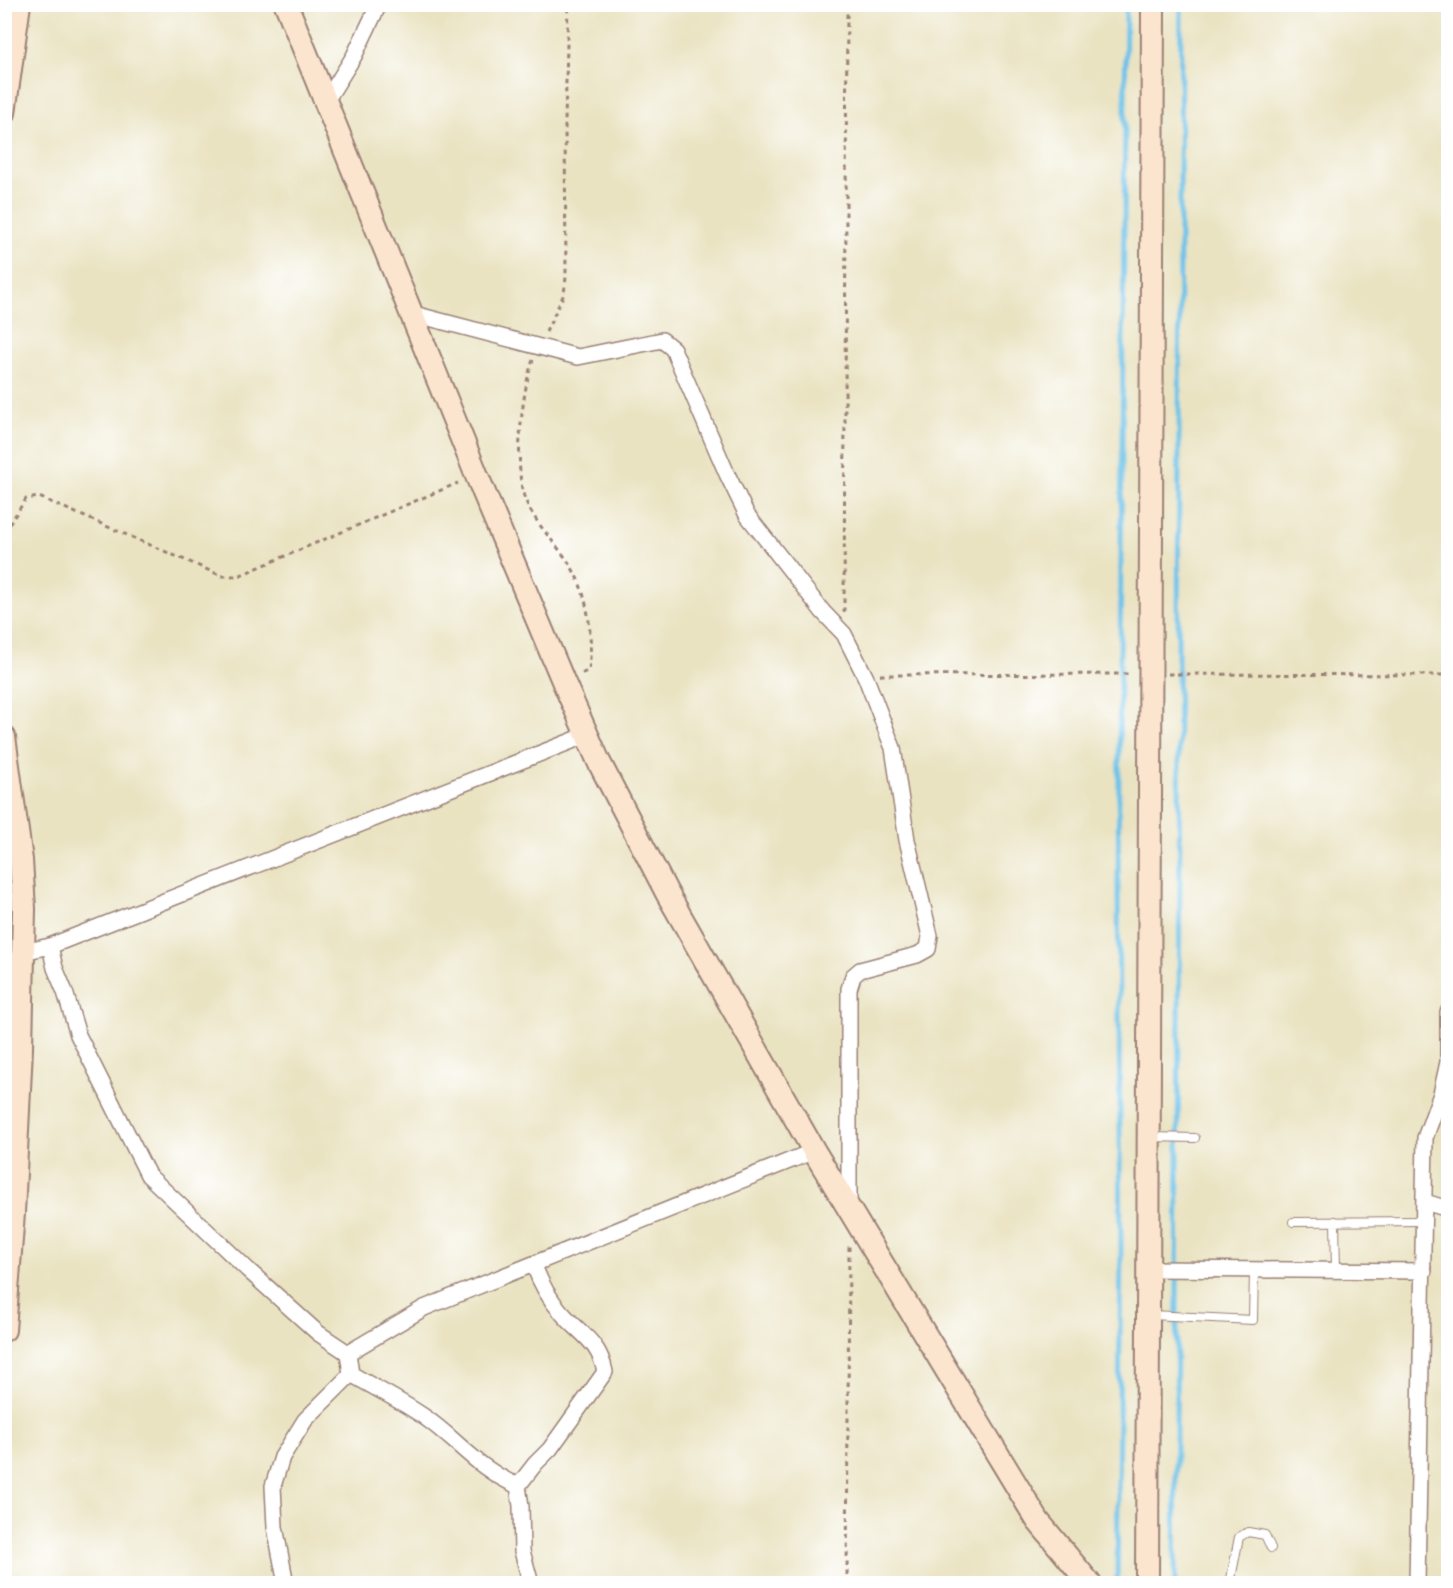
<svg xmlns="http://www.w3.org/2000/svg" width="1453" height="1588" font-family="Mynerve,sans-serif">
	<rect width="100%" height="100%" fill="#fff"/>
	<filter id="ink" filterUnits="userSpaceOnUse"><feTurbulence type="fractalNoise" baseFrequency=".0167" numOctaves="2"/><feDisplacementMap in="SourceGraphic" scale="12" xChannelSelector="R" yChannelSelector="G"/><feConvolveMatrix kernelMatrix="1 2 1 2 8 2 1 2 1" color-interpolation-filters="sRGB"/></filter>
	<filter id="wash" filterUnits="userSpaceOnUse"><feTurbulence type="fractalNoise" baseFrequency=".008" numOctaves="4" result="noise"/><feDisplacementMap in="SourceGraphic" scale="24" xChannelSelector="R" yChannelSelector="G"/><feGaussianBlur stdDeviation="1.35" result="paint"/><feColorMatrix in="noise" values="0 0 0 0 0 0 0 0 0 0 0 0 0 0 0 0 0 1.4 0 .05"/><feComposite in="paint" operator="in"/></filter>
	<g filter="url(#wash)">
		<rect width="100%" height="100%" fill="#eae3c2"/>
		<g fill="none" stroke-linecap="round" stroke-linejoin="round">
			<path stroke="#6dc3ea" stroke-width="5" d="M1117,1584L1121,1251L1118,884L1126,4
				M1175,1584L1180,880L1178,661L1181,4"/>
		</g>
	</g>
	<g filter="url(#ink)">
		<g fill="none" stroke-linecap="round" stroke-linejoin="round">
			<g stroke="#9a8176" stroke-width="10">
				<path id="lane" d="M1151,1137L1195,1138
					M1335,1221L1336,1270
					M1293,1222L1423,1221
					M1151,1315L1253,1320L1254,1271
					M1230,1584L1239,1537L1248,1532L1265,1535L1271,1548"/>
			</g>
			<g stroke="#9a8176" stroke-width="18">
				<path id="street" d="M326,101L354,56L379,4
					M410,313L578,357L662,340L673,349L727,474L747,515L823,612L844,634L866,678L893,748L907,840L930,936L928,949L917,955L860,970L853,976L849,989V1208
					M50,946L55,968L65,992L78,1035L148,1175L248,1270L318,1333L348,1353L351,1374
					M23,952L50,946L587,735
					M1425,1202L1448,1209
					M1149,1269L1424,1271
					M348,1353L424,1308L814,1151
					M351,1374C375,1388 400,1400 423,1416C458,1440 476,1468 518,1486
					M286,1584L275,1527L273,1486L282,1457L305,1420L351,1374
					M531,1584L522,1551L521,1506L518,1486L535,1464L550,1449L605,1372C599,1341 581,1335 562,1313C550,1300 540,1282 534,1265
					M1417,1584L1425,1138L1441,1094L1448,1062V1012"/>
			</g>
			<g stroke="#9a8176" stroke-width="26">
				<path id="secondary" d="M286,4L477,476L564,683L599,762L667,893L814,1151L1038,1521L1090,1584
					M4,113L19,4
					M4,737L21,860L24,909L21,1048L13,1213L4,1330
					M1147,1584L1153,4"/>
			</g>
			<path stroke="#9a8176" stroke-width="3" stroke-dasharray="4.5 4.5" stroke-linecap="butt" d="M546,332L564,294L566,277L565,122L568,4
				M533,360C522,389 514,467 524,496C532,520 553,540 567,560C589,592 593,633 589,670L581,674
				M4,532L26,499L39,497L222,576H238L458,483
				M844,612L847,4
				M1168,674L1448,675
				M880,675L1132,674
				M847,1584L849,1246"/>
			<use href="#lane" stroke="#fff" stroke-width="8"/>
			<use href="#street" stroke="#fff" stroke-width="15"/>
			<use href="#secondary" stroke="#fce5cf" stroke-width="22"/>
		</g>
	</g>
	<rect width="1453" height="1588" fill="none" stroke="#fff" stroke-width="24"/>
</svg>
